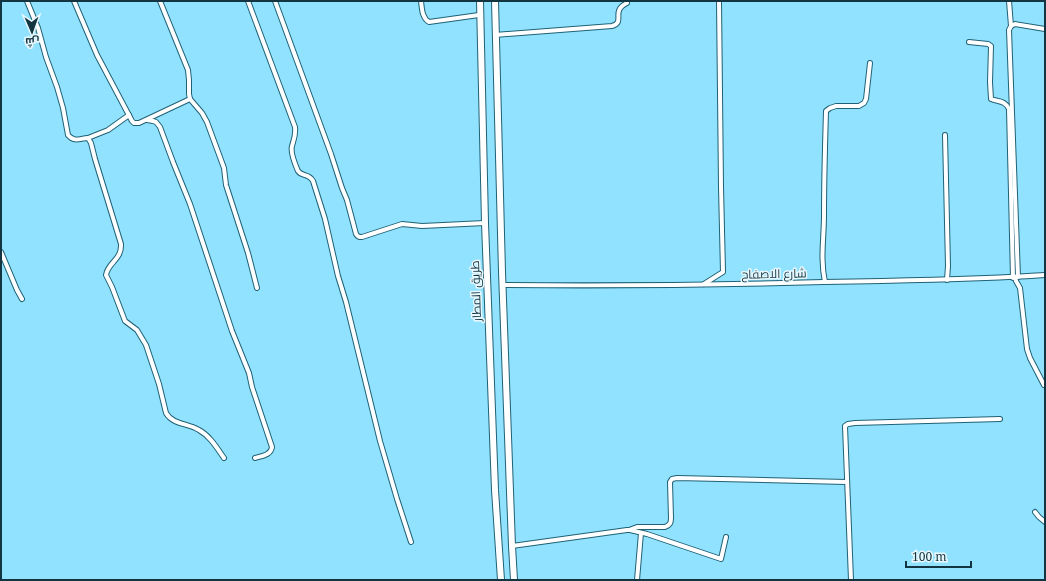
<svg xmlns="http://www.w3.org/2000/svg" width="1046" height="581" font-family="'Noto Serif',Cairo,serif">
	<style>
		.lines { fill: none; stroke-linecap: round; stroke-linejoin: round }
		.minor-casing { stroke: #206175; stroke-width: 6 }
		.highway-casing { stroke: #206175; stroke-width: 8 }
		.minor { stroke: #fff; stroke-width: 4 }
		.highway { stroke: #fff; stroke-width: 6 }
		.labels { text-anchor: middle; stroke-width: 3; stroke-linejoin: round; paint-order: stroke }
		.street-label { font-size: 12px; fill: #123541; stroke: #e9f8fe }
	</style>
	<rect width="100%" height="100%" fill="#90e2ff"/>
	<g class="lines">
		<defs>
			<g id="minor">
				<path d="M 27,1 L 38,28 L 46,57 L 57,87 L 63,108 L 68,135 C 75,143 80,138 88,138 L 91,143 L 95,159 L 121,244 C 122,260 108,262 106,275 L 112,287 L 125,321 L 137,330 L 146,345 L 159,384 L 166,413 C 173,425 188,423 199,430 C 210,436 217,448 224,458"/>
				<path d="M 74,1 L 97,55 L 132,121 L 134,123 L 139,123 L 190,99"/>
				<path d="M 160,1 L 188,70 L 189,80 L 189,94 L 190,99 L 202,113 L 207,122 L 224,168 L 226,185 L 248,253 L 257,288"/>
				<path d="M 248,1 L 295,127 C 296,135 294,139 292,146 C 290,153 295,164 298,171 C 302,177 309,173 313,181 L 325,219 L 338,276 L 346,302 L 380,441 L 397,499 L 411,542"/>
				<path d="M 275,1 L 331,154 L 342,188 L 347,200 L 356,234 C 358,237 359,237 362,237 L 402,224 L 422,226 L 485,223"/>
				<path d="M 421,1 C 422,9 422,18 429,22 L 479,15"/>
				<path d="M 1009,1 L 1011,26"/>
				<path d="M 495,35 L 612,26 C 626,22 610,11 627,3 L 627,1"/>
				<path d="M 969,42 L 988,44 L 991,46 L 990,82 L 991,99 C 998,102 1005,100 1009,109 L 1013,278"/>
				<path d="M 147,120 L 153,121 L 156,122 L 160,127 L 173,162 L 190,204 L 232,331 L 249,373 L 252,387 L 272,447 C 271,455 262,456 255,458"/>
				<path d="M 945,135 L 948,266 L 947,280"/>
				<path d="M 88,138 L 108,130 L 129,115"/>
				<path d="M 1,252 L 17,290 L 22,299"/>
				<path d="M 1015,277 L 1016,281 L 1020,288 L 1027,349 L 1030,358 L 1044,385"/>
				<path d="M 1018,277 L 1009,30 L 1011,26 L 1015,24 L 1045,29"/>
				<path d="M 825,282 C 820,259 824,238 824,215 C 824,180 825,145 826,111 L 830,108 L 836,106 L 859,106 L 864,103 L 866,99 L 870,63"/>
				<path d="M 704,284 L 723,272 L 721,187 L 719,1"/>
				<path d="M 503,285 C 610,286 717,285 824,282 C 898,281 971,280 1045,275"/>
				<path d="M 1035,512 L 1039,517 L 1045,522"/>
				<path d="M 630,530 L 647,534 L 721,559 L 726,537"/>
				<path d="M 512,546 L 627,530 L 629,530 L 637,527 L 665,527 C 670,525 671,523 671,518 L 670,482 L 672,479 L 677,478 L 847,482"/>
				<path d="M 637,580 L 641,533"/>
				<path d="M 851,580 L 845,426 L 848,424 L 855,423 L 1000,419"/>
			</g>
			<g id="highway">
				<path d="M 480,1 L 485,223 L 495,490 L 501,580"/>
				<path d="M 495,1 L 502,272 L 512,546 L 514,580"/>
			</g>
		</defs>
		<!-- minor casing -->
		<use href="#minor" class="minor-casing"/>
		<!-- highway casing -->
		<use href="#highway" class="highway-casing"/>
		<!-- minor -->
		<use href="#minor" class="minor"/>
		<!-- highway -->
		<use href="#highway" class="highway"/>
	</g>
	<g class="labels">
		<!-- street labels -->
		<g class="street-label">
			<text transform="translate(774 274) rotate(-1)" y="4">شارع الاصفاح</text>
			<text transform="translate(476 291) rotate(-92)" y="4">طريق المطار</text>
		</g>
	</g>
	<!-- border -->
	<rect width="1046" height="581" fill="none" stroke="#123541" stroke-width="4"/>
	<!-- north arrow -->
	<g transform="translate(32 32) rotate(178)" stroke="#e9f8fe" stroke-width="3" paint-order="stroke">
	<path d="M0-3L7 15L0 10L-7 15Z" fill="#123541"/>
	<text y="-6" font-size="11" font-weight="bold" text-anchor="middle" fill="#123541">ش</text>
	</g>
	<!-- scale -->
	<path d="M906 561v6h65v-6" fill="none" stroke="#123541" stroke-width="2"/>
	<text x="912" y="561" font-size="12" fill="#123541" stroke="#e9f8fe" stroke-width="3" paint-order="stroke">100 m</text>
</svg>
